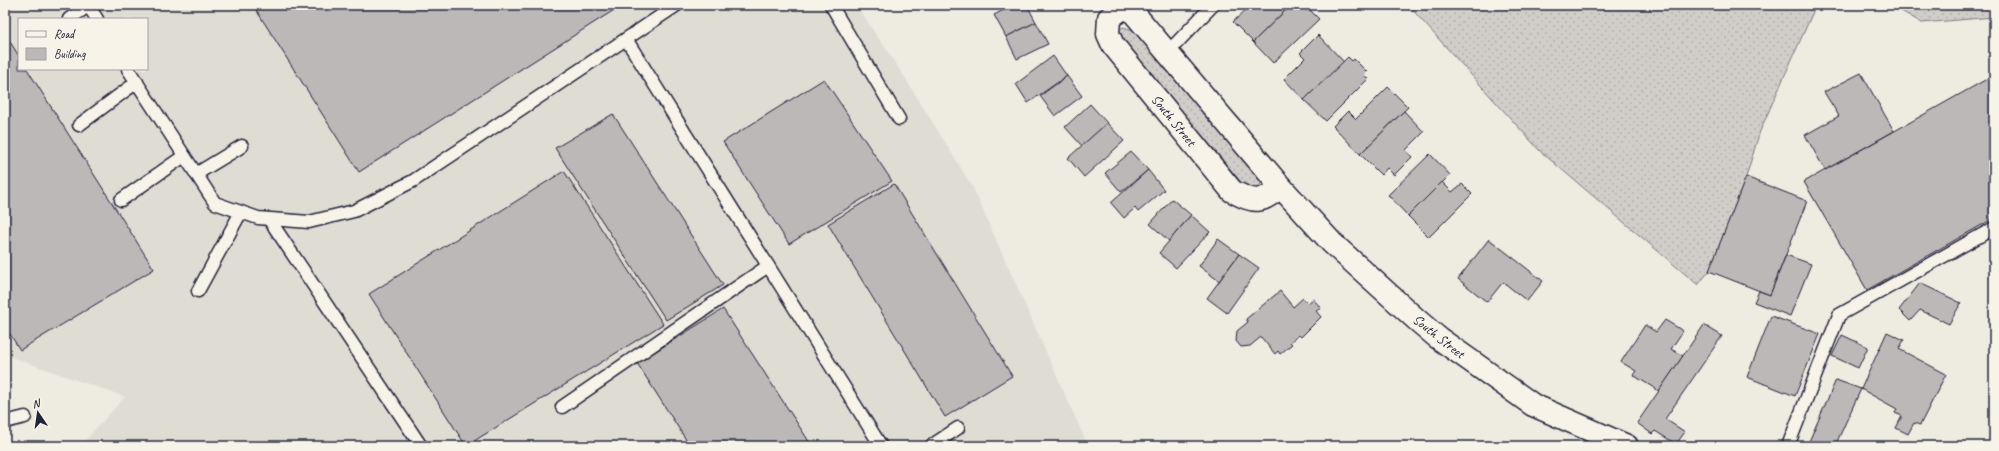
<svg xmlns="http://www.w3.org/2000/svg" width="1999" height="451" font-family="Caveat,sans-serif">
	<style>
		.built { fill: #dfdcd4; fill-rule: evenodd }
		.grass { fill: url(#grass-dots); stroke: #7a7882 }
		.building { fill: #bbb8b7; stroke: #22223b }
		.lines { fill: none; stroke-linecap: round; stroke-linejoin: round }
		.service-casing { stroke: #22223b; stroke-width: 15 }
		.minor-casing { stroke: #22223b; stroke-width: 25 }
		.tertiary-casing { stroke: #22223b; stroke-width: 25 }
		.service { stroke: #f7f3e8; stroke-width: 12 }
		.minor { stroke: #f7f3e8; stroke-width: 22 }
		.tertiary { stroke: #f7f3e8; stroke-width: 22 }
		.labels { text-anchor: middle; stroke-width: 3.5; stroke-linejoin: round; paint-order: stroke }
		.street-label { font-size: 14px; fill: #22223b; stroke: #f7f3e8 }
	</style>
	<defs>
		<pattern id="grass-dots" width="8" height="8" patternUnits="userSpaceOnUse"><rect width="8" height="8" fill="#d1cdc9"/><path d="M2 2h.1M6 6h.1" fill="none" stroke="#b3b0ae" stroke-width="1.8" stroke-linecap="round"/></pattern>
	</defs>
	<rect width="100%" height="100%" fill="#eeebe1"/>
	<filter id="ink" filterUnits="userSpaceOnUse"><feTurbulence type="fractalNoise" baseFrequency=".025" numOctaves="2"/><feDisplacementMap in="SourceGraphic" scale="8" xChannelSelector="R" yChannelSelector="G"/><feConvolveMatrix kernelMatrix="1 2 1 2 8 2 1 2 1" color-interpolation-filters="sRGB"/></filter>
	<g filter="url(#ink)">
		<!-- built -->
		<path class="built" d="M 5,5 L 856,5 L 902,73 L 972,186 L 1088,446 L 80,446 L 125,397 L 5,355 ZM 19,19 L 147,19 L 147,69 L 19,69 Z"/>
		<!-- grass -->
		<g class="grass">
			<path d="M 1408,5 L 1816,5 L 1760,131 L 1746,177 L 1709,271 L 1698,285 L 1540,151 Z"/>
			<path d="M 1891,5 L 1994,5 L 1994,17 L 1922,23 Z"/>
			<path d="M 1123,27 L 1133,30 L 1259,178 L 1261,184 L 1259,188 L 1253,190 L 1246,188 L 1119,36 L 1120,29 Z"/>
		</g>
		<!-- building -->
		<g class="building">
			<path d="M 253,5 L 622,5 L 359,172 Z"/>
			<path d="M 1013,5 L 1027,5 L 1036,22 L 1006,37 L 994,15 Z"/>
			<path d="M 1251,5 L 1291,5 L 1253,42 L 1233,22 Z"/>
			<path d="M 1291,5 L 1305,5 L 1319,19 L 1273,63 L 1253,42 Z"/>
			<path d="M 1036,22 L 1048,44 L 1017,59 L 1006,37 Z"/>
			<path d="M 5,34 L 19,56 L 19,69 L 27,69 L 154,269 L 20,350 L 5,326 Z"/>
			<path d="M 1318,35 L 1344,62 L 1304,100 L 1284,79 L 1305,58 L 1300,53 Z"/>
			<path d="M 1053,56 L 1067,76 L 1028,103 L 1016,84 Z"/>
			<path d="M 1348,57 L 1352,61 L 1354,59 L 1367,72 L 1364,75 L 1368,79 L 1326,121 L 1304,100 Z"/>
			<path d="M 1861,73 L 1894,131 L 1825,170 L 1805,135 L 1839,116 L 1824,92 Z"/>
			<path d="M 1994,75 L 1994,218 L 1867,290 L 1804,182 Z"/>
			<path d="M 1067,76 L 1082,96 L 1055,116 L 1040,96 Z"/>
			<path d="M 824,79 L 892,181 L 789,244 L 723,142 Z"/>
			<path d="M 1388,87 L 1408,107 L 1360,154 L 1333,126 L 1348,111 L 1356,119 Z"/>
			<path d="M 1090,104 L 1107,123 L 1082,146 L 1065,127 Z"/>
			<path d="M 1404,111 L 1424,132 L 1406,150 L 1412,157 L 1394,175 L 1387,168 L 1381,175 L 1360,154 Z"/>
			<path d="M 613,114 L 723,285 L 666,320 L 555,148 Z"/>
			<path d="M 1107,123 L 1124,141 L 1084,177 L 1068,158 Z"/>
			<path d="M 1131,152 L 1148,170 L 1121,192 L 1105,173 Z"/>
			<path d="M 1430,154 L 1450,175 L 1408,216 L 1388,195 Z"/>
			<path d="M 1148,170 L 1164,190 L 1138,212 L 1135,208 L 1124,218 L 1111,203 Z"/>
			<path d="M 564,171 L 663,324 L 466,446 L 369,294 Z"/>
			<path d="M 1746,177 L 1807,201 L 1770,295 L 1709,271 Z"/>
			<path d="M 1442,182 L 1452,192 L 1462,184 L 1472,194 L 1429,237 L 1408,216 Z"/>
			<path d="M 894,184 L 1012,376 L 945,417 L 828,224 Z"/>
			<path d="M 1172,199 L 1191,215 L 1169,241 L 1150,224 Z"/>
			<path d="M 1191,215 L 1210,232 L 1176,268 L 1159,253 Z"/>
			<path d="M 1218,239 L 1239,254 L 1219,281 L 1199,266 Z"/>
			<path d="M 1489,239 L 1543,281 L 1527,301 L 1503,282 L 1487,302 L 1458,279 Z"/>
			<path d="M 1239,254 L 1259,268 L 1227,313 L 1207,298 Z"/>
			<path d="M 1786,255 L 1811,264 L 1790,316 L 1754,302 L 1759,291 L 1770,295 Z"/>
			<path d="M 1920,283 L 1961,303 L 1949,324 L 1920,310 L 1910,321 L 1899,310 Z"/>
			<path d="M 1280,291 L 1293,307 L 1303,298 L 1308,303 L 1313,299 L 1321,308 L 1316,311 L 1321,317 L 1301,337 L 1299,335 L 1290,342 L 1292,344 L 1280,354 L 1278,351 L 1275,354 L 1261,337 L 1250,346 L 1241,347 L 1236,341 L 1237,331 L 1248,322 L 1246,319 Z"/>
			<path d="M 723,309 L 812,446 L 690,446 L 637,363 Z"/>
			<path d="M 1771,316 L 1820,334 L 1795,396 L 1747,377 Z"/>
			<path d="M 1665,320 L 1683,331 L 1671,349 L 1683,356 L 1659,391 L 1633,375 L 1636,371 L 1621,362 L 1645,325 L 1656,332 Z"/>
			<path d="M 1704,325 L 1722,336 L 1665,419 L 1685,432 L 1676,444 L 1655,431 L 1652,434 L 1637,423 Z"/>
			<path d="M 1887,332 L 1904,340 L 1899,349 L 1946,374 L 1920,425 L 1914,423 L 1908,434 L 1896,428 L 1902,416 L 1895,413 L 1897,409 L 1861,389 Z"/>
			<path d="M 1842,335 L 1868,347 L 1858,368 L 1832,356 Z"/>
			<path d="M 1836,380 L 1861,389 L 1835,446 L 1807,446 Z"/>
		</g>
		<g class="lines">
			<defs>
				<g id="service">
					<path d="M 88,5 L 97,19"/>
					<path d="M 831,5 L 899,119"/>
					<path d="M 69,19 L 88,6"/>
					<path d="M 626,39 L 881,446"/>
					<path d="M 1167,53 L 1213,5"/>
					<path d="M 128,69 L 215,203 L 258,218 L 309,222 L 354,211 L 413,181 L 677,5"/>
					<path d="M 79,125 L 137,82"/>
					<path d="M 196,174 L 242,146"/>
					<path d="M 121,200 L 184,156"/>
					<path d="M 269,219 L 421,446"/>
					<path d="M 198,291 L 241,212"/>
					<path d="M 562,407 L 768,266"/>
					<path d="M 5,422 L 25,417"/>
					<path d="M 931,446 L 958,428"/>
					<path d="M 1788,446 L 1839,315 L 1994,228"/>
				</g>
				<path id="minor" d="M 1127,5 L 1109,18 L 1108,34 L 1113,45 L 1232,191 C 1255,203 1262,204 1280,186"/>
				<path id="tertiary" d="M 1127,5 L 1280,186 L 1332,243 L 1417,320 L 1437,337 L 1533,405 L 1627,446"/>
			</defs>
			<!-- service casing -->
			<use href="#service" class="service-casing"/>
			<!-- minor casing -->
			<use href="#minor" class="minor-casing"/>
			<!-- tertiary casing -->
			<use href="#tertiary" class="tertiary-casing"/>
			<!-- service -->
			<use href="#service" class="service"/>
			<!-- minor -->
			<use href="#minor" class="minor"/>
			<!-- tertiary -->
			<use href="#tertiary" class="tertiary"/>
		</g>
	</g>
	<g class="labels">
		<!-- street labels -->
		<g class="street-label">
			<text transform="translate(1174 120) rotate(51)" y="5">South Street</text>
			<text transform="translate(1439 336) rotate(38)" y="5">South Street</text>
		</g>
	</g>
	<!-- margin -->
	<rect width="1999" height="451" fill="none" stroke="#f7f3e8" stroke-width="20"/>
	<rect x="10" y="10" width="1979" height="431" fill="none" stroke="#22223b" stroke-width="1.5" filter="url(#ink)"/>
	<!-- legend -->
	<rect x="18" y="18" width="130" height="52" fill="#f7f3e8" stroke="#a29fa3"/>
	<rect x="26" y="31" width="20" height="6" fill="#f7f3e8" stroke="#a29fa3"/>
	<text x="54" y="38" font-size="12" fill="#22223b">Road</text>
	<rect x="26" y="48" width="20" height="12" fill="#bbb8b7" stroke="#a29fa3"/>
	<text x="54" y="58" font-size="12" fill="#22223b">Building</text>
	<!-- north arrow -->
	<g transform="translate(38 413) rotate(347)" stroke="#f7f3e8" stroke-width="3" paint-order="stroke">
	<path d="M0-3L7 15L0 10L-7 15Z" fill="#22223b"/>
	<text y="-6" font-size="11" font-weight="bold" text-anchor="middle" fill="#22223b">N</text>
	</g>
</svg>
